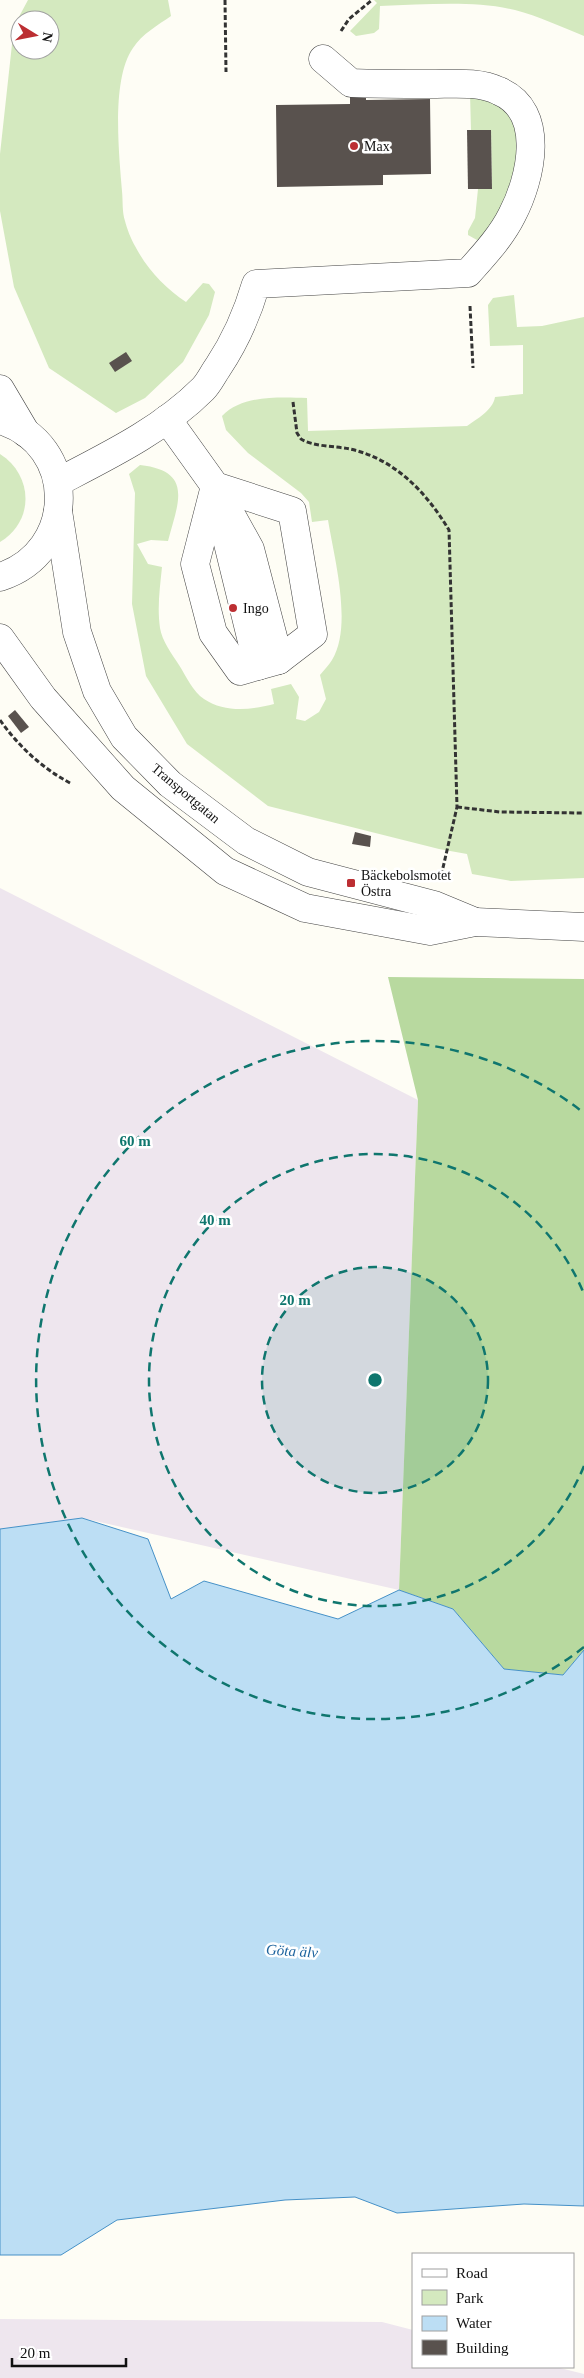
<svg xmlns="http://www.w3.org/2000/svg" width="584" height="2378" font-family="Georgia,serif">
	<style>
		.industrial { fill: #eee6ee }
		.green { fill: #d4e9bf; fill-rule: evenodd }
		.forest { fill: #b8d99f }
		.water { fill: #bcdef4; stroke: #4691c7 }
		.building { fill: #59524e }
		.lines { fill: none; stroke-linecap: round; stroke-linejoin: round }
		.minor-casing { stroke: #444; stroke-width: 29 }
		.path { stroke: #333; stroke-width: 3; stroke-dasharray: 5 2.5; stroke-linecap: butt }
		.minor { stroke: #fff; stroke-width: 28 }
		.ring { fill: none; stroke: #0f766e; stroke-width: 2.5; stroke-dasharray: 9 6 }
		.poi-dot { fill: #bc2e32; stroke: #fff; stroke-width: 2 }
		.labels { text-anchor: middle; stroke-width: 5; stroke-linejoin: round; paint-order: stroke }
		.poi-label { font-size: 14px; fill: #111; stroke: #fff; text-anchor: start }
		.street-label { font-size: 14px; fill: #111; stroke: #fff }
		.water-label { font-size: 15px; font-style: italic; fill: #1e649e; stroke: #fff }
		.centre { fill: #0f766e; stroke: #fff; stroke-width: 2.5 }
		.ring-label { font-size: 15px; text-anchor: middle; font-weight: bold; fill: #0f766e; stroke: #fff; stroke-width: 5; stroke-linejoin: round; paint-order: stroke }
	</style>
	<rect width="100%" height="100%" fill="#fefdf5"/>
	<!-- industrial -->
	<g class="industrial">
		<path d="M 0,888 L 418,1100 L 399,1590 L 82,1518 L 0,1529 Z"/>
		<path d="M 0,2319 L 382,2322 L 413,2330 L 413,2367 L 556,2367 L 584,2374 L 584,2378 L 0,2378 Z"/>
	</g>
	<!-- green -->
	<g class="green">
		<path d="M 28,0 L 168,0 L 171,16 C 158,25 142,34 133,48 C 111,79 119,154 122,191 C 123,201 122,212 125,221 C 127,229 131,239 135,246 C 147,269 165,288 186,302 L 203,283 L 209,284 L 215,292 L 209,315 L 183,362 L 145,398 L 116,413 L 49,368 L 14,287 L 0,211 L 0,154 L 14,26 ZM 20,20 L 50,20 L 50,50 L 20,50 Z"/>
		<path d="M 374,0 L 584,0 L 584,36 C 562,27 538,16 515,10 C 472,0 424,5 380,6 L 379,29 L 374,33 L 356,36 L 350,31 L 377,3 Z"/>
		<path d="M 470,93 L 488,95 L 523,122 L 511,197 L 481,238 L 477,240 L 468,235 L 468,231 L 475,218 L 478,189 L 492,189 L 491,130 L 471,130 Z"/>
		<path d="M 514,295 L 517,327 L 542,326 L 584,317 L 584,878 L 511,881 L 472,874 L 467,854 L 439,849 L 268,806 L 187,744 L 146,676 L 132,604 L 135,493 L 129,474 L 140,465 C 194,471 178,503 168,541 L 151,540 L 137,544 L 148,564 L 162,567 C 160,587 157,607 160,628 C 162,641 172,654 179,665 C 186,676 193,692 204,699 C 225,713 251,710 274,704 L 271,689 L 291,684 L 299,697 L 296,719 L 305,721 L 319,712 L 326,699 L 320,675 C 324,670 329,665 332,660 C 353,626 334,557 328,520 L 312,522 L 309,502 L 301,493 L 248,453 L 226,430 L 222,416 C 242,395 279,397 307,398 L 308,431 L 467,426 C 477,419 493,410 495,397 L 523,394 L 523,345 L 490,346 L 488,305 L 493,298 Z"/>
		<path d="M 0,454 C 33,475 35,521 0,542 Z"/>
	</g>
	<!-- forest -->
	<path class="forest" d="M 388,977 L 584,979 L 584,1650 L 563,1675 L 504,1669 L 453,1609 L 399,1590 L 418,1100 Z"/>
	<!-- water -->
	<path class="water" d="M 82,1518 L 148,1539 L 171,1599 L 204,1581 L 338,1619 L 399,1590 L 453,1609 L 504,1669 L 563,1675 L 584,1650 L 584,2206 L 524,2204 L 397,2213 L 355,2197 L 285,2200 L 117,2220 L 61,2255 L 0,2255 L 0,1529 Z"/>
	<!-- building -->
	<g class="building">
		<path d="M 350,97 L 366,97 L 366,100 L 430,99 L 431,174 L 383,175 L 383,185 L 277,187 L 276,105 L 350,104 Z"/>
		<path d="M 467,130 L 491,130 L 492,189 L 468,189 Z"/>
		<path d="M 126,352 L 132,361 L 115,372 L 109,363 Z"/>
		<path d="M 15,710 L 29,727 L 21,733 L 8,716 Z"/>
		<path d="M 355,832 L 371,836 L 370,847 L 352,844 Z"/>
	</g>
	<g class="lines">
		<defs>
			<g id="minor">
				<path d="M 0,389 L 26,433"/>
				<path d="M 167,419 L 215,486 L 250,549 L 279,660"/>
				<path d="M 0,420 C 79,444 78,552 0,577"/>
				<path d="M 58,482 C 108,456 162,430 203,389 C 209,383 213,374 218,367 C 236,340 247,315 256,284 L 468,273 C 484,255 501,237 512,215 C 531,179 547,111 499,91 C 478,81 454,84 431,84 C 405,84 378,84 351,83 L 323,59"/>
				<path d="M 215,486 L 292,511 L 313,634 L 279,660 L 240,671 L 213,633 L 195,564 Z"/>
				<path d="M 58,511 L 77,632 L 97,691 L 124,737 L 170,784 L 246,841 L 308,872 L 434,905 L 475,922"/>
				<path d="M 222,519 L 258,666"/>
				<path d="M 0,638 L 43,698 L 123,788 L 225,871 L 305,908 L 430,931 L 475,922 L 584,927"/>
			</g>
		</defs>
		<!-- minor casing -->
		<use href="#minor" class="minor-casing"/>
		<!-- path -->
		<g class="path">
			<path d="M 225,0 L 226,72"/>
			<path d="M 341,31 L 349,19 L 372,0"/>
			<path d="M 470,306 L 473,368"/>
			<path d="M 293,402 L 297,433 L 301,439 C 314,447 336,446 350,449 C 395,459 426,492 449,530 L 457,807 L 442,872"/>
			<path d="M 0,720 C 19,747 43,769 72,784"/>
			<path d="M 457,807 L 500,812 L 584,813"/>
		</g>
		<!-- minor -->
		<use href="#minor" class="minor"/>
	</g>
	<!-- distance rings -->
	<circle cx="375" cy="1380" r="113" fill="#0f766e" fill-opacity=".12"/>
	<g class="ring">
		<circle cx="375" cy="1380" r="113"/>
		<path d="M584 1466A226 226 0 1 1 584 1294"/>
		<path d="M584 1647A339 339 0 1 1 584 1113"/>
	</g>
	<!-- markers -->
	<g class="poi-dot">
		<circle cx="354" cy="146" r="5"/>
		<circle cx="233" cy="608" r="5"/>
		<rect x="346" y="878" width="10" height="10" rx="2.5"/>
	</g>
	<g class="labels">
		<!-- poi labels -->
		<g class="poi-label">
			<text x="364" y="151">Max</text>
			<text x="243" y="613">Ingo</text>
			<text x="361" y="880">Bäckebolsmotet<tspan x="361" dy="16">Östra</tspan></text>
		</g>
		<!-- street labels -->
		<g class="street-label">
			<text transform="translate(186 793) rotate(40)" y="5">Transportgatan</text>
		</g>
		<!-- water labels -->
		<g class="water-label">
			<text transform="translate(292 1951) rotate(4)" y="5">Göta älv</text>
		</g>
	</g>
	<circle cx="375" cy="1380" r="8" class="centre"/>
	<g class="ring-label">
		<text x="135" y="1146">60 m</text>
		<text x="215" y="1225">40 m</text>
		<text x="295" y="1305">20 m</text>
	</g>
	<!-- legend -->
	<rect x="412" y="2253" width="162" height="115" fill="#ffffff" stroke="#a0a0a0"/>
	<rect x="422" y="2269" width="25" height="8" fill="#ffffff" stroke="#a0a0a0"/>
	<text x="456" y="2278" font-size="15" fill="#111111">Road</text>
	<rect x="422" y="2290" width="25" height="15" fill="#d4e9bf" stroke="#a0a0a0"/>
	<text x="456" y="2303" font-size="15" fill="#111111">Park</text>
	<rect x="422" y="2316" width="25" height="15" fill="#bcdef4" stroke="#a0a0a0"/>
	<text x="456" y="2328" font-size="15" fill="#111111">Water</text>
	<rect x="422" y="2340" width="25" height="15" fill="#59524e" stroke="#a0a0a0"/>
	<text x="456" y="2353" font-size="15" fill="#111111">Building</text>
	<!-- north arrow -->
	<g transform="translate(35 35) rotate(100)"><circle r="24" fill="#ffffff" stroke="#a0a0a0"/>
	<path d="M0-4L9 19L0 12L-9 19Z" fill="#bc2e32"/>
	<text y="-8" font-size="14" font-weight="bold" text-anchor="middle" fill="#111111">N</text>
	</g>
	<!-- scale -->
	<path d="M12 2358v8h114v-8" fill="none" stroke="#111111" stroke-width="2.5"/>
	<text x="20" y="2358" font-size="15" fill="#111111" stroke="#ffffff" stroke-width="4" paint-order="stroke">20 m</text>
</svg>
